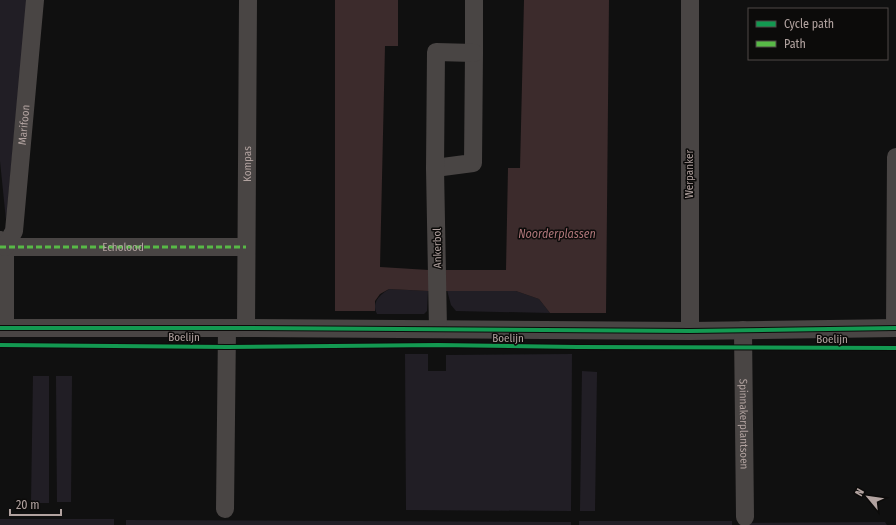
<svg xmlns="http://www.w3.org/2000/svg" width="896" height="525" font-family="'Fira Sans Condensed',sans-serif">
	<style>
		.green { fill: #211e25 }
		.water { fill: #3c2b2c }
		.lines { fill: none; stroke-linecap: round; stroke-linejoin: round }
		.minor { stroke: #494544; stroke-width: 18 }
		.quiet { stroke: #58b947; stroke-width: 3; stroke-dasharray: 6 3; stroke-linecap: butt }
		.cycleway-casing { stroke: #0c0b0a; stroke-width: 6 }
		.cycleway { stroke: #139951; stroke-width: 4 }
		.labels { text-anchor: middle; stroke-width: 3; stroke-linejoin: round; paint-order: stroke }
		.street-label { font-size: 11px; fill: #b2a3a0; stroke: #0c0b0a }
		.water-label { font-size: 12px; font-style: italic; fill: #ae7679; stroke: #0c0b0a }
	</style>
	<rect width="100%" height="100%" fill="#101010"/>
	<!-- green -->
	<g class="green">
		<path d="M 0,0 L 27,0 L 6,220 L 0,161 Z"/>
		<path d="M 389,289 L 428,291 L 427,311 L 424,314 L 377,314 C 371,302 380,295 389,289 Z"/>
		<path d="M 447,290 L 516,291 L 539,299 L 550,313 L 456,311 L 451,305 Z"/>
		<path d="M 428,354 L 428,371 L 446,371 L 446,355 L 572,354 L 571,511 L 406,510 L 405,354 Z"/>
		<path d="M 582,371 L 597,372 L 595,511 L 580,511 Z"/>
		<path d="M 33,376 L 49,376 L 49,503 L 31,503 Z"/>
		<path d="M 56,376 L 72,376 L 71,502 L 57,502 Z"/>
		<rect x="0" y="519" width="114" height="6"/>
		<path d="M 126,520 L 571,522 L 571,525 L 126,525 Z"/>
		<rect x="579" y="521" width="153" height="4"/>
		<path d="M 885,522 L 887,525 L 741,525 L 741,523 Z"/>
	</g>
	<!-- water -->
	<path class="water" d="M 335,0 L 398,0 L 398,46 L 385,46 L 380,267 L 429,270 L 506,270 L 508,168 L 520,168 L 524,0 L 609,0 L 606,313 L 550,313 L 539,299 L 516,291 L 428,291 L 389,289 L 380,294 L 375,301 L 375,311 L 335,311 Z"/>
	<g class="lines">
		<!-- minor -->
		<g class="minor">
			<path d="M 435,168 L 473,163 L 474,53 L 474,0"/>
			<path d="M 0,240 L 5,247 L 5,328"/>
			<path id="s1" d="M 0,247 L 246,247"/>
			<path id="s2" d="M 5,247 L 14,231 L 35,0"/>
			<path d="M 0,328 L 254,328 L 690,331 L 896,328"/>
			<path id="s3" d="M 246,328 L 248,0"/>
			<path d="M 895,328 L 896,157"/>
			<path d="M 438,329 L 435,168 L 436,52 L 474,53"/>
			<path id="s4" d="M 743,330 L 745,517"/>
			<path d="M 690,331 L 690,0"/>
			<path d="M 225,509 L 227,328"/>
		</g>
		<!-- quiet -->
		<path class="quiet" d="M 0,247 L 246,247"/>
		<defs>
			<g id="cycleway">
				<path d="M 0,328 L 254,328 L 690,331 L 896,328"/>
				<path d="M 0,345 L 227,347 L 438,345 L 577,347 L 896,348"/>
			</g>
		</defs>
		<!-- cycleway casing -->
		<use href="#cycleway" class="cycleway-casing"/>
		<!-- cycleway -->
		<use href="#cycleway" class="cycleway"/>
	</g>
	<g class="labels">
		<!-- street labels -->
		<g class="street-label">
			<text dy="4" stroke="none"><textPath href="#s2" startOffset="125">Marifoon</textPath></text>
			<text dy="4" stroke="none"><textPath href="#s3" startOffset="164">Kompas</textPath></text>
			<text transform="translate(689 174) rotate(-90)" y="4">Werpanker</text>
			<text dy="4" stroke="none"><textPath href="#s1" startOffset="123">Echolood</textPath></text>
			<text transform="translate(437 248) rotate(-91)" y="4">Ankerbol</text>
			<text x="184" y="341">Boelijn</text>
			<text x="508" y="342">Boelijn</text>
			<text x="832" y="343">Boelijn</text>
			<text dy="4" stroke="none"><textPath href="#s4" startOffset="94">Spinnakerplantsoen</textPath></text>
		</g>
		<!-- water labels -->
		<g class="water-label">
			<text x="557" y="238">Noorderplassen</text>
		</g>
	</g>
	<!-- legend -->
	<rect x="748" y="8" width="140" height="52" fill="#0c0b0a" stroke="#4e4846"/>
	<rect x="756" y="21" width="20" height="6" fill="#139951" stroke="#4e4846"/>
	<text x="784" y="28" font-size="12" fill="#b2a3a0">Cycle path</text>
	<rect x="756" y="41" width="20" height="6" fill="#58b947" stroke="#4e4846"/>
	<text x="784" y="48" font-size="12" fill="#b2a3a0">Path</text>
	<!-- north arrow -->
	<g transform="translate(868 497) rotate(299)" stroke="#0c0b0a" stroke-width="3" paint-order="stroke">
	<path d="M0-3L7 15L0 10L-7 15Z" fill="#b2a3a0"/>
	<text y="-6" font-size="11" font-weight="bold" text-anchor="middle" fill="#b2a3a0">N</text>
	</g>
	<!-- scale -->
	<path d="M10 509v6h51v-6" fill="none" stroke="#b2a3a0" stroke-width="2"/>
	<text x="16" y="509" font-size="12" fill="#b2a3a0" stroke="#0c0b0a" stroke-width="3" paint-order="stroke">20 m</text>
</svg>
